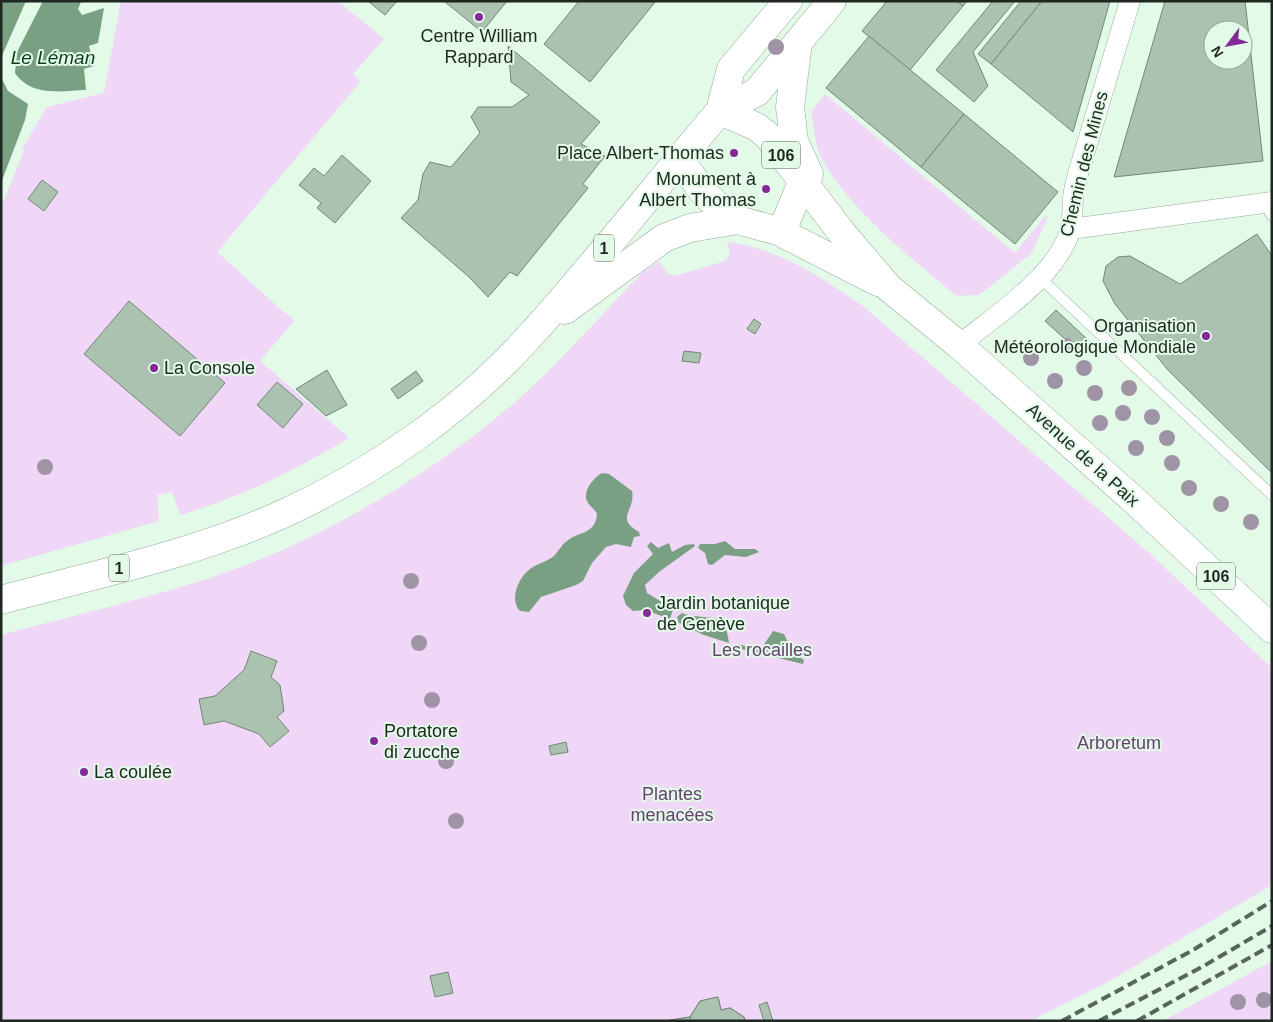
<svg xmlns="http://www.w3.org/2000/svg" width="1273" height="1022" font-family="Helvetica,sans-serif">
	<style>
		.green { fill: #f0d6f7 }
		.water { fill: #7aa083 }
		.building { fill: #abc2b1; stroke: #728877; fill-rule: evenodd }
		.lines { fill: none; stroke-linecap: round; stroke-linejoin: round }
		.lane-casing { stroke: #95ab9a; stroke-width: 11 }
		.street-casing { stroke: #95ab9a; stroke-width: 21 }
		.primary-casing { stroke: #95ab9a; stroke-width: 29 }
		.lane { stroke: #fff; stroke-width: 10 }
		.street { stroke: #fff; stroke-width: 20 }
		.primary { stroke: #fff; stroke-width: 28 }
		.rail { stroke: #58655b; stroke-width: 4; stroke-dasharray: 10 5; stroke-linecap: butt }
		.tree { fill: #9e94a6 }
		.poi-dot { fill: #832a97; stroke: #e2fae7; stroke-width: 2 }
		.labels { text-anchor: middle; stroke-width: 4; stroke-linejoin: round; paint-order: stroke }
		.shield { fill: #e2fae7; stroke: #5a665c; stroke-width: 1 }
		.shield-label { font-size: 16px; font-weight: bold; fill: #1f2721 }
		.poi-label { font-size: 18px; fill: #1f2721; stroke: #e2fae7; text-anchor: start }
		.street-label { font-size: 18px; fill: #1f2721; stroke: #e2fae7 }
		.park-label { font-size: 18px; fill: #674070; stroke: #e2fae7 }
		.water-label { font-size: 19px; font-style: italic; fill: #0d3c1f; stroke: #e2fae7 }
	</style>
	<rect width="100%" height="100%" fill="#e2fae7"/>
	<!-- green -->
	<g class="green">
		<path d="M 121,1 L 338,1 L 384,39 L 353,74 L 360,82 L 217,252 L 294,321 L 260,361 L 349,438 C 295,470 240,498 180,515 L 172,492 L 157,495 L 159,521 L 1,566 L 1,207 L 24,151 L 22,149 L 47,107 L 104,93 Z"/>
		<path d="M 825,94 L 1015,253 L 1046,215 L 1047,219 L 1031,254 L 979,295 L 957,296 C 913,260 847,208 821,157 C 815,145 814,126 811,112 Z"/>
		<path d="M 727,242 C 780,249 821,277 864,307 L 1148,552 L 1272,668 L 1272,885 L 1106,983 L 1030,1021 L 1,1021 L 1,635 C 91,610 196,589 280,551 C 369,512 472,446 541,378 C 576,344 609,307 643,272 L 659,261 L 667,273 L 675,276 L 725,261 L 730,255 Z"/>
		<path d="M 1272,961 L 1272,1021 L 1163,1021 Z"/>
	</g>
	<!-- water -->
	<g class="water">
		<path d="M 1,1 L 26,1 L 1,58 Z"/>
		<path d="M 43,1 L 98,1 L 81,2 L 78,9 L 82,15 L 104,8 L 98,43 L 89,46 L 94,66 L 84,69 L 86,90 C 62,91 31,97 15,73 L 17,52 Z"/>
		<path d="M 1,77 L 8,91 L 28,104 L 25,120 L 1,183 Z"/>
		<path d="M 602,473 L 609,474 L 632,491 C 636,511 614,517 639,532 L 640,536 L 634,537 L 631,547 L 616,544 L 606,547 L 592,563 L 583,581 L 576,585 L 541,597 L 529,612 L 520,611 C 508,599 520,574 533,567 C 540,563 548,561 554,556 C 559,551 561,545 567,541 C 579,531 595,535 597,514 C 595,509 589,506 587,501 C 582,492 594,477 602,473 Z"/>
		<path d="M 725,541 L 735,549 L 755,549 L 759,552 L 746,557 L 725,555 L 712,565 L 708,564 L 705,553 L 698,548 L 700,544 L 715,544 Z"/>
		<path d="M 651,542 L 658,548 L 669,543 L 672,552 L 685,545 L 694,544 L 695,546 L 659,572 L 645,585 L 647,593 L 673,609 L 670,619 L 645,610 L 633,611 L 626,605 L 623,596 L 634,573 L 653,554 L 647,546 Z"/>
		<path d="M 682,613 C 705,622 726,608 729,643 L 704,635 L 679,623 L 677,617 Z"/>
		<path d="M 773,631 L 784,634 L 793,653 L 804,660 L 803,664 L 733,647 L 736,644 L 761,649 Z"/>
	</g>
	<!-- building -->
	<g class="building">
		<path d="M 368,1 L 397,1 L 385,15 Z"/>
		<path d="M 444,1 L 507,1 L 482,32 Z"/>
		<path d="M 579,1 L 656,1 L 590,82 L 544,44 Z"/>
		<path d="M 887,1 L 957,1 L 963,6 L 910,70 L 862,31 Z"/>
		<path d="M 957,1 L 967,1 L 963,6 Z"/>
		<path d="M 993,1 L 1015,1 L 973,52 L 988,86 L 974,102 L 936,70 Z"/>
		<path d="M 1021,1 L 1042,1 L 991,64 L 978,54 Z"/>
		<path d="M 1042,1 L 1110,1 L 1073,132 L 991,64 Z"/>
		<path d="M 1165,1 L 1245,1 L 1263,161 L 1114,177 ZM 1213,30 L 1243,30 L 1243,60 L 1213,60 Z"/>
		<path d="M 869,36 L 964,114 L 921,167 L 826,88 Z"/>
		<path d="M 508,46 L 600,122 L 581,144 L 605,156 L 583,184 L 588,188 L 517,276 L 510,272 L 488,297 L 469,277 L 401,218 L 418,200 L 423,174 L 430,162 L 451,167 L 480,133 L 471,117 L 478,107 L 512,107 L 529,95 L 511,82 Z"/>
		<path d="M 964,114 L 1058,192 L 1015,244 L 921,167 Z"/>
		<path d="M 342,155 L 371,181 L 335,223 L 317,208 L 321,203 L 299,185 L 314,168 L 324,176 Z"/>
		<path d="M 42,180 L 58,192 L 44,211 L 28,199 Z"/>
		<path d="M 1257,234 L 1272,256 L 1272,473 L 1167,369 L 1115,304 L 1103,281 L 1106,266 L 1118,257 L 1130,256 L 1180,284 Z"/>
		<path d="M 129,301 L 225,383 L 180,436 L 84,354 Z"/>
		<path d="M 1056,310 L 1088,340 L 1078,351 L 1045,321 Z"/>
		<path d="M 754,319 L 761,324 L 755,334 L 747,329 Z"/>
		<path d="M 684,351 L 701,353 L 699,363 L 682,361 Z"/>
		<path d="M 327,370 L 347,405 L 326,416 L 296,389 Z"/>
		<path d="M 416,371 L 423,381 L 398,399 L 391,389 Z"/>
		<path d="M 277,382 L 303,404 L 283,428 L 257,405 Z"/>
		<path d="M 251,651 L 277,661 L 271,677 L 280,685 L 284,711 L 277,717 L 289,731 L 270,747 L 259,734 L 224,721 L 204,725 L 199,699 L 215,696 L 244,670 Z"/>
		<path d="M 566,742 L 568,752 L 551,755 L 549,746 Z"/>
		<path d="M 448,972 L 453,993 L 435,997 L 430,976 Z"/>
		<path d="M 718,997 L 721,1010 L 730,1008 L 744,1017 L 745,1021 L 665,1021 L 690,1017 L 700,1001 Z"/>
		<path d="M 718,997 L 721,1010 L 730,1008 L 744,1017 L 745,1021 L 691,1021 L 690,1017 L 700,1001 Z"/>
		<path d="M 767,1002 L 773,1021 L 764,1021 L 759,1005 Z"/>
		<path d="M 690,1017 L 691,1021 L 665,1021 Z"/>
	</g>
	<g class="lines">
		<defs>
			<g id="lane">
				<path d="M 1264,203 L 1272,216"/>
				<path d="M 1039,277 L 1272,495"/>
			</g>
			<g id="street">
				<path d="M 1071,229 L 1272,202"/>
				<path d="M 959,345 C 995,316 1056,277 1070,231 C 1073,221 1072,210 1073,200 C 1073,191 1076,183 1078,174 L 1130,1"/>
			</g>
			<g id="primary">
				<path d="M 798,42 L 790,107 L 794,141 L 809,174"/>
				<path d="M 720,111 L 757,127 L 768,136 L 842,233 L 889,288 L 959,345 L 1135,501 L 1272,629"/>
				<path d="M 720,111 L 731,69 L 788,1"/>
				<path d="M 679,158 L 703,192 L 723,211 L 738,220 L 778,231 L 878,282"/>
				<path d="M 778,231 L 785,224 L 802,182"/>
				<path d="M 565,310 L 664,238 L 690,228 L 738,220"/>
				<path d="M 1,600 C 96,574 196,554 285,513 C 374,472 462,411 528,338 C 595,265 655,186 720,111 L 757,92 L 832,1"/>
			</g>
		</defs>
		<!-- lane casing -->
		<use href="#lane" class="lane-casing"/>
		<!-- street casing -->
		<use href="#street" class="street-casing"/>
		<!-- primary casing -->
		<use href="#primary" class="primary-casing"/>
		<!-- lane -->
		<use href="#lane" class="lane"/>
		<!-- street -->
		<use href="#street" class="street"/>
		<!-- primary -->
		<use href="#primary" class="primary"/>
		<!-- rail -->
		<g class="rail">
			<path d="M 1062,1021 L 1193,950 L 1272,901"/>
			<path d="M 1099,1021 L 1202,967 L 1272,926"/>
			<path d="M 1137,1021 L 1272,945"/>
		</g>
	</g>
	<!-- trees -->
	<g class="tree">
		<circle cx="776" cy="47" r="8"/>
		<circle cx="1066" cy="346" r="8"/>
		<circle cx="1031" cy="358" r="8"/>
		<circle cx="1084" cy="368" r="8"/>
		<circle cx="1055" cy="381" r="8"/>
		<circle cx="1129" cy="388" r="8"/>
		<circle cx="1095" cy="393" r="8"/>
		<circle cx="1123" cy="413" r="8"/>
		<circle cx="1152" cy="417" r="8"/>
		<circle cx="1100" cy="423" r="8"/>
		<circle cx="1167" cy="438" r="8"/>
		<circle cx="1136" cy="448" r="8"/>
		<circle cx="1172" cy="463" r="8"/>
		<circle cx="45" cy="467" r="8"/>
		<circle cx="1189" cy="488" r="8"/>
		<circle cx="1221" cy="504" r="8"/>
		<circle cx="1251" cy="522" r="8"/>
		<circle cx="411" cy="581" r="8"/>
		<circle cx="419" cy="643" r="8"/>
		<circle cx="432" cy="700" r="8"/>
		<circle cx="446" cy="761" r="8"/>
		<circle cx="456" cy="821" r="8"/>
		<circle cx="1264" cy="1000" r="8"/>
		<circle cx="1238" cy="1002" r="8"/>
	</g>
	<!-- markers -->
	<g class="poi-dot">
		<circle cx="479" cy="17" r="5"/>
		<circle cx="734" cy="153" r="5"/>
		<circle cx="766" cy="189" r="5"/>
		<circle cx="1206" cy="336" r="5"/>
		<circle cx="154" cy="368" r="5"/>
		<circle cx="647" cy="613" r="5"/>
		<circle cx="374" cy="741" r="5"/>
		<circle cx="84" cy="772" r="5"/>
	</g>
	<g class="labels">
		<!-- shield labels -->
		<g class="shield">
			<rect x="762" y="141.5" width="38" height="27" rx="4"/>
			<rect x="594" y="234.5" width="20" height="27" rx="4"/>
			<rect x="109" y="554.5" width="20" height="27" rx="4"/>
			<rect x="1197" y="562.5" width="38" height="27" rx="4"/>
		</g>
		<g class="shield-label">
			<text x="781" y="161">106</text>
			<text x="604" y="254">1</text>
			<text x="119" y="574">1</text>
			<text x="1216" y="582">106</text>
		</g>
		<!-- poi labels -->
		<g class="poi-label">
			<text x="479" y="42" text-anchor="middle">Centre William<tspan x="479" dy="21">Rappard</tspan></text>
			<text x="724" y="159" text-anchor="end">Place Albert-Thomas</text>
			<text x="756" y="185" text-anchor="end">Monument à<tspan x="756" dy="21">Albert Thomas</tspan></text>
			<text x="1196" y="332" text-anchor="end">Organisation<tspan x="1196" dy="21">Météorologique Mondiale</tspan></text>
			<text x="164" y="374">La Console</text>
			<text x="657" y="609">Jardin botanique<tspan x="657" dy="21">de Genève</tspan></text>
			<text x="384" y="737">Portatore<tspan x="384" dy="21">di zucche</tspan></text>
			<text x="94" y="778">La coulée</text>
		</g>
		<!-- street labels -->
		<g class="street-label">
			<text transform="translate(1084 164) rotate(-76)" y="6">Chemin des Mines</text>
			<text transform="translate(1083 455) rotate(42)" y="6">Avenue de la Paix</text>
		</g>
		<!-- park labels -->
		<g class="park-label">
			<text x="762" y="656">Les rocailles</text>
			<text x="1119" y="749">Arboretum</text>
			<text x="672" y="800">Plantes<tspan x="672" dy="21">menacées</tspan></text>
		</g>
		<!-- water labels -->
		<g class="water-label">
			<text x="53" y="64">Le Léman</text>
		</g>
	</g>
	<!-- border -->
	<rect width="1273" height="1022" fill="none" stroke="#1f2721" stroke-width="5"/>
	<!-- north arrow -->
	<g transform="translate(1228 45) rotate(238)"><circle r="24" fill="#e2fae7" stroke="#94a698"/>
	<path d="M0-4L9 19L0 12L-9 19Z" fill="#832a97"/>
	<text y="-8" font-size="14" font-weight="bold" text-anchor="middle" fill="#1f2721">N</text>
	</g>
</svg>
